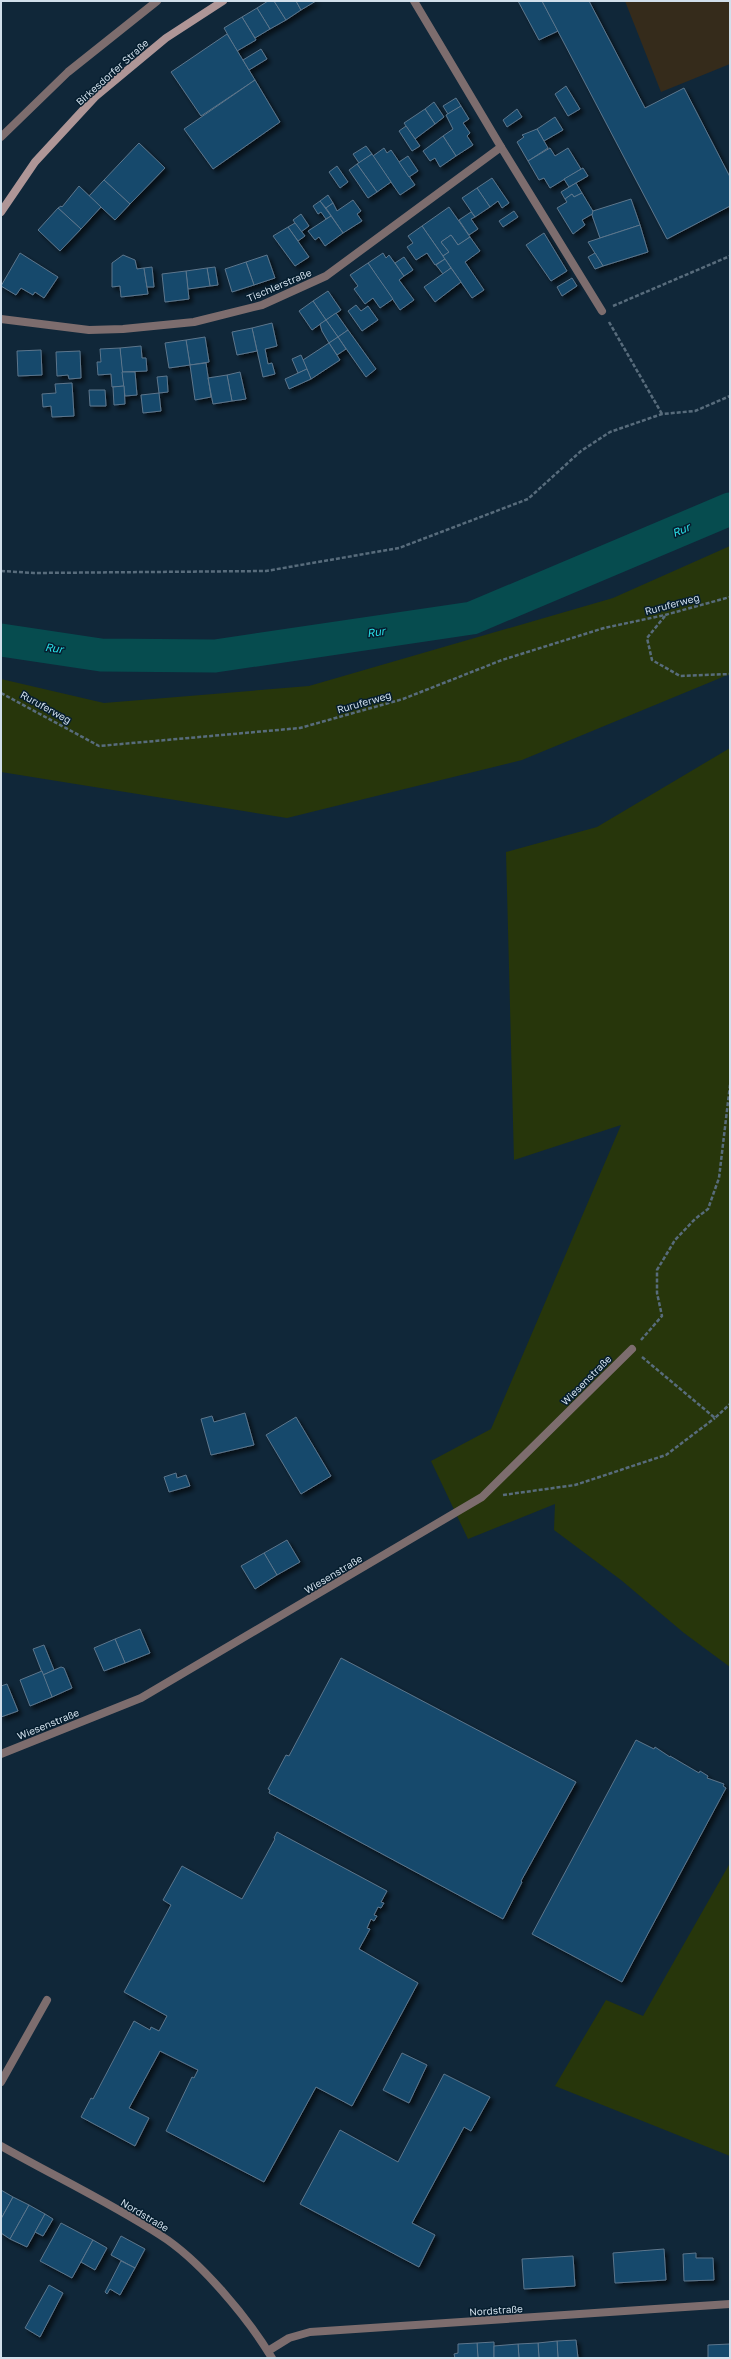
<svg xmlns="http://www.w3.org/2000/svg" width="731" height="2359" font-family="'Golos Text',sans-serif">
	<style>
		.commercial { fill: #352b1b }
		.green { fill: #27360b }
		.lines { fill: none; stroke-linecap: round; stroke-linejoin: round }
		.river { stroke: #064c4f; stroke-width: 33 }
		.building { fill: #12486c; stroke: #5d768c; filter: url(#shadow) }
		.path { stroke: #586c7c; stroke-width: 2.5; stroke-dasharray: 4 2; stroke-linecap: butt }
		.service { stroke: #7d6d6e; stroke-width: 8 }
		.minor { stroke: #7d6d6e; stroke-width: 8 }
		.tertiary { stroke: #7d6d6e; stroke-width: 8 }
		.secondary { stroke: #af9697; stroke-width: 8 }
		.labels { text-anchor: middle; stroke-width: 3; stroke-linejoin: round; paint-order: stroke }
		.street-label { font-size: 10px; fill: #d1dfeb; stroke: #061e2f }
		.water-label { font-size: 11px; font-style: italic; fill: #29dee5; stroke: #061e2f }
	</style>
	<defs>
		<filter id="shadow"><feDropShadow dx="3.5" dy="3.5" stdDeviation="2" flood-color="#0009"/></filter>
	</defs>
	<rect width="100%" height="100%" fill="#102739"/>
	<!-- commercial -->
	<path class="commercial" d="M 625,1 L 730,1 L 730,64 L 661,92 Z"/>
	<!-- green -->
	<g class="green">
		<path d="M 730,546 L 730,674 L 522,760 L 287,818 L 1,772 L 1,679 L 104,703 L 309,686 L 613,598 Z"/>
		<path d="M 730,748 L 730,1667 L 684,1633 L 621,1580 L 554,1530 L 555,1504 L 468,1539 L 431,1461 L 491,1429 L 621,1125 L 514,1160 L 506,852 L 597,827 Z"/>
		<path d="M 730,1863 L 730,2156 L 555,2086 L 606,2000 L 643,2016 Z"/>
	</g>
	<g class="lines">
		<!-- river -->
		<path class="river" d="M 1,640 L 101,655 L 215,656 L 472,618 L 730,509"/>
	</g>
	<!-- building -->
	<g class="building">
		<path d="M 268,1 L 274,1 L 286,20 L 270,29 L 257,8 Z"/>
		<path d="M 274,1 L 296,1 L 301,10 L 286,20 Z"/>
		<path d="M 296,1 L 316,1 L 301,10 Z"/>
		<path d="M 518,1 L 542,1 L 558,31 L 539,40 Z"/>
		<path d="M 542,1 L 589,1 L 645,108 L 684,88 L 730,177 L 730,206 L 667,239 Z"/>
		<path d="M 257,8 L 270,29 L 255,38 L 242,17 Z"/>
		<path d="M 242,17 L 256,40 L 237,51 L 224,28 Z"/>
		<path d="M 227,34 L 255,80 L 201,116 L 171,72 Z"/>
		<path d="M 261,49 L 267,59 L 249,70 L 243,60 Z"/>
		<path d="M 255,80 L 280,122 L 213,169 L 184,129 Z"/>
		<path d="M 566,86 L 580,109 L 568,116 L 555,94 Z"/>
		<path d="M 456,98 L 461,106 L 448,114 L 443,106 Z"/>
		<path d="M 434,102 L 444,117 L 435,124 L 425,109 Z"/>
		<path d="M 461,106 L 469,119 L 463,123 L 470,133 L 467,136 L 473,145 L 456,156 L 443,136 L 453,129 L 446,115 Z"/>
		<path d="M 425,109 L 435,124 L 415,139 L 404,123 Z"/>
		<path d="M 517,109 L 522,117 L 507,127 L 503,120 Z"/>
		<path d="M 555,117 L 563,130 L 544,141 L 537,129 Z"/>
		<path d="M 406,126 L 420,146 L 412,151 L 399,131 Z"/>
		<path d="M 537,129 L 548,148 L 528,161 L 517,142 L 524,137 L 522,135 Z"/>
		<path d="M 443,136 L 456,156 L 440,167 L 435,158 L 430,161 L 423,151 Z"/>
		<path d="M 139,143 L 165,168 L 130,204 L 104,180 Z"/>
		<path d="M 366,146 L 372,154 L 359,163 L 353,154 Z"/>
		<path d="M 384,148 L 387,153 L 391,150 L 415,185 L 400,195 L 373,156 Z"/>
		<path d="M 550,148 L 555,156 L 568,148 L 581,169 L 550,188 L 544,178 L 539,180 L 528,161 Z"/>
		<path d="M 372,154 L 391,182 L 377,192 L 357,164 Z"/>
		<path d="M 408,156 L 418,171 L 409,177 L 399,162 Z"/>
		<path d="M 357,164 L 377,192 L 368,198 L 349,170 Z"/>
		<path d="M 337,166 L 348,182 L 340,188 L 329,172 Z"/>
		<path d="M 583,168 L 588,176 L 569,187 L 564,179 Z"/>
		<path d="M 492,178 L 509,203 L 502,208 L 498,201 L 490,207 L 477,188 Z"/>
		<path d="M 104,180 L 130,204 L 115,220 L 89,196 Z"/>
		<path d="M 576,183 L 582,193 L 574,197 L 572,194 L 565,199 L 561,192 Z"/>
		<path d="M 79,186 L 101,207 L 81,229 L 58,208 L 61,206 L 62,207 Z"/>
		<path d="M 477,188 L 490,207 L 475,217 L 462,198 Z"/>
		<path d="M 582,193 L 594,213 L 582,220 L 585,225 L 573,234 L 557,208 L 567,202 L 565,199 L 572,194 L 574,197 Z"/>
		<path d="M 328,195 L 333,203 L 326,208 L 320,201 Z"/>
		<path d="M 631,199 L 640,225 L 600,238 L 592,215 L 593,211 Z"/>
		<path d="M 353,200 L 361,211 L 357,214 L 362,221 L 343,233 L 326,208 L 333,203 L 337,211 Z"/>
		<path d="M 320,201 L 331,216 L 326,219 L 321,212 L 318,214 L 313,206 Z"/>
		<path d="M 449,207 L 470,237 L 458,245 L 451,235 L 441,242 L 449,252 L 443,256 L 422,226 Z"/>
		<path d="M 58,208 L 81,229 L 60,251 L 38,230 Z"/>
		<path d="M 514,211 L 518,217 L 503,227 L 499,221 Z"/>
		<path d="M 471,212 L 475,217 L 471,219 L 478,229 L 469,235 L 459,220 Z"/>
		<path d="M 301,214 L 309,226 L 301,232 L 293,220 Z"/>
		<path d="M 331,216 L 343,233 L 325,246 L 319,237 L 315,240 L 308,231 Z"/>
		<path d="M 295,223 L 305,236 L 298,241 L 288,227 Z"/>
		<path d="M 640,225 L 648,252 L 603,266 L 588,242 Z"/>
		<path d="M 422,226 L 445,259 L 435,265 L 427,253 L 416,260 L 407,247 L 413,243 L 408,236 Z"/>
		<path d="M 288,227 L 309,257 L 295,266 L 273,236 Z"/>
		<path d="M 544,233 L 567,271 L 551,281 L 526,245 Z"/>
		<path d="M 451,235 L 458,245 L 470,237 L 480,251 L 465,262 L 484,290 L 472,298 L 443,256 L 449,252 L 441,242 Z"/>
		<path d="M 20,253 L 58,277 L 44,298 L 35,292 L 33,295 L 21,288 L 16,295 L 1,286 Z"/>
		<path d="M 383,253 L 386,258 L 389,255 L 404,276 L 399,280 L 414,300 L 400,310 L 368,263 Z"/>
		<path d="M 595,253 L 603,266 L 595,269 L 588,257 Z"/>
		<path d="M 123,255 L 135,260 L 137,269 L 144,268 L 148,294 L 121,297 L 120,286 L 112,287 L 112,263 Z"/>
		<path d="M 267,255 L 275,278 L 254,285 L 246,262 Z"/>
		<path d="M 404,257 L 413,270 L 404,276 L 395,263 Z"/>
		<path d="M 445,259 L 451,268 L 443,274 L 436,265 Z"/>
		<path d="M 246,262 L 254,285 L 232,292 L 225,269 Z"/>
		<path d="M 368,263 L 393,299 L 380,308 L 373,298 L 365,304 L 354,289 L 358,286 L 350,275 Z"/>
		<path d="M 152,267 L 154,287 L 147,287 L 144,268 Z"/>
		<path d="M 215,267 L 218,285 L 210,286 L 207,268 Z"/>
		<path d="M 207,268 L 210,286 L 188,289 L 186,271 Z"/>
		<path d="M 451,268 L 461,282 L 435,302 L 424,287 Z"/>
		<path d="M 186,271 L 189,299 L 165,302 L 162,274 Z"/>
		<path d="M 572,278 L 577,286 L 562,296 L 557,287 Z"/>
		<path d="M 328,291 L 341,310 L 326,320 L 313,301 Z"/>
		<path d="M 313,301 L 326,320 L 312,330 L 299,311 Z"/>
		<path d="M 356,305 L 361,311 L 368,306 L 378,320 L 362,331 L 348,311 Z"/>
		<path d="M 336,313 L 348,330 L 338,337 L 326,320 Z"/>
		<path d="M 326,320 L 338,337 L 329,343 L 322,331 L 320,324 Z"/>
		<path d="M 272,323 L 277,346 L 265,349 L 268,364 L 272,363 L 275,374 L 263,377 L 252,328 Z"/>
		<path d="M 252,328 L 257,351 L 237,355 L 232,332 Z"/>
		<path d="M 348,330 L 376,369 L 366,377 L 338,337 Z"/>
		<path d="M 205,337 L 209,362 L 190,365 L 186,340 Z"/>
		<path d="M 338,337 L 346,349 L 337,355 L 329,343 Z"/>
		<path d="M 186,340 L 190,365 L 169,368 L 165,343 Z"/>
		<path d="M 329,343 L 340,360 L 311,379 L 303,360 Z"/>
		<path d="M 141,346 L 142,358 L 146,358 L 147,371 L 122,372 L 120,348 Z"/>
		<path d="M 120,348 L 124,386 L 112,387 L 111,374 L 98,375 L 97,362 L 101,362 L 100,349 Z"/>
		<path d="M 41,350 L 42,375 L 18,376 L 17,351 Z"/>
		<path d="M 80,351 L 81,378 L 69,379 L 68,375 L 57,376 L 56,352 Z"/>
		<path d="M 301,355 L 307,369 L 298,373 L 292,359 Z"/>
		<path d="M 206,363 L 211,397 L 195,400 L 190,365 Z"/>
		<path d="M 307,369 L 311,379 L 289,389 L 285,379 Z"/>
		<path d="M 122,372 L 135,372 L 137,395 L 125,396 Z"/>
		<path d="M 240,372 L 246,399 L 232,401 L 227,375 Z"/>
		<path d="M 227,375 L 232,401 L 213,404 L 208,378 Z"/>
		<path d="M 167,376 L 168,392 L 159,393 L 157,377 Z"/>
		<path d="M 72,383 L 74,416 L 52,417 L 51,406 L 43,407 L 42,394 L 56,393 L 55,384 Z"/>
		<path d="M 124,386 L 125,404 L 114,405 L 113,387 Z"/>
		<path d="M 89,390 L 105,390 L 106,406 L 90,406 Z"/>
		<path d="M 159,393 L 161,411 L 143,413 L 141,395 Z"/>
		<path d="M 245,1413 L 254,1445 L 211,1455 L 201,1419 L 212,1416 L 214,1422 Z"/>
		<path d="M 296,1417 L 331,1476 L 301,1494 L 266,1435 Z"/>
		<path d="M 176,1473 L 177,1478 L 186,1475 L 190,1486 L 169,1492 L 164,1477 Z"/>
		<path d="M 287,1540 L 300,1562 L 277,1575 L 264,1553 Z"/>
		<path d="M 264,1553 L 277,1575 L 255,1589 L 241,1566 Z"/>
		<path d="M 140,1629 L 150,1653 L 125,1663 L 115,1639 Z"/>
		<path d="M 115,1639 L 125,1663 L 104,1671 L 94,1648 Z"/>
		<path d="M 44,1645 L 54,1670 L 43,1675 L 33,1649 Z"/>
		<path d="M 341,1658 L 576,1782 L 521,1881 L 522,1882 L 503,1919 L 269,1793 L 270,1790 L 268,1789 L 286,1755 L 289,1756 Z"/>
		<path d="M 61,1667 L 64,1668 L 72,1688 L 52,1697 L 43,1675 Z"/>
		<path d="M 42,1671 L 52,1697 L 30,1706 L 20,1680 Z"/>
		<path d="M 7,1684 L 18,1711 L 1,1717 L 1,1686 Z"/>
		<path d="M 636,1740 L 654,1749 L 655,1747 L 670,1757 L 670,1756 L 699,1773 L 700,1771 L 708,1776 L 707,1778 L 724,1784 L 723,1786 L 726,1788 L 622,1982 L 532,1934 Z"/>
		<path d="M 277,1832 L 387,1891 L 381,1902 L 384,1903 L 381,1908 L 378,1907 L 374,1915 L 377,1916 L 374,1921 L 371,1919 L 367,1928 L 370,1929 L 359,1949 L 418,1983 L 352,2106 L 316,2087 L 264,2182 L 166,2131 L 192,2077 L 194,2078 L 198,2070 L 160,2051 L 129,2108 L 149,2118 L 135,2146 L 81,2117 L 91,2098 L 93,2099 L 134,2021 L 150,2030 L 151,2027 L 159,2031 L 167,2016 L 124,1992 L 171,1905 L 163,1900 L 182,1866 L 242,1899 L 275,1839 L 274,1838 Z"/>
		<path d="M 402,2053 L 427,2065 L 409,2103 L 383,2090 Z"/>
		<path d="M 444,2074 L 490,2097 L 471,2131 L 464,2127 L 412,2223 L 435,2235 L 419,2267 L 300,2204 L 340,2130 L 398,2162 Z"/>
		<path d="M 1,2190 L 13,2197 L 1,2219 Z"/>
		<path d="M 13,2197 L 29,2205 L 10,2239 L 1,2233 L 1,2219 Z"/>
		<path d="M 29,2205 L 45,2214 L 27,2247 L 10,2239 Z"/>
		<path d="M 45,2214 L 53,2219 L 43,2236 L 35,2232 Z"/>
		<path d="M 61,2223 L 93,2240 L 72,2278 L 40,2261 Z"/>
		<path d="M 121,2236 L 145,2249 L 135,2268 L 111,2255 Z"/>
		<path d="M 93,2240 L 107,2248 L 95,2270 L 81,2262 Z"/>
		<path d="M 664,2249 L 666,2280 L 615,2283 L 613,2253 Z"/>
		<path d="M 696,2253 L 696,2258 L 713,2258 L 714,2280 L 684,2281 L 683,2254 Z"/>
		<path d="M 573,2256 L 575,2286 L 524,2289 L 522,2259 Z"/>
		<path d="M 121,2261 L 135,2268 L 120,2295 L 110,2289 L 107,2294 L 105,2292 Z"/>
		<path d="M 49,2285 L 63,2293 L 40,2337 L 25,2328 Z"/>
		<path d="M 576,2340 L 578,2358 L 558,2358 L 557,2341 Z"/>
		<path d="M 557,2341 L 558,2358 L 539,2358 L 538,2343 Z"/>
		<path d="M 494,2342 L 494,2358 L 478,2358 L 477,2343 Z"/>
		<path d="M 477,2343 L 478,2358 L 455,2358 L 454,2354 L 458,2353 L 458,2344 Z"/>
		<path d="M 538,2343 L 539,2358 L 519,2358 L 518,2344 Z"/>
		<path d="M 518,2344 L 519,2358 L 494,2358 L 494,2346 Z"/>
		<path d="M 730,2344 L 730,2358 L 708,2358 L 708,2345 Z"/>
	</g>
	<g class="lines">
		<!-- path -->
		<g class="path">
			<path d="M 613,306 L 730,256"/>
			<path d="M 609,322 L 662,414"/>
			<path d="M 1,571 L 34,573 L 266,571 L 399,548 L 528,499 L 581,451 L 610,432 L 662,414 L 695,411 L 730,396"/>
			<path d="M 665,616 L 647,638 L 652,660 L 680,676 L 730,674"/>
			<path d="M 1,693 L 99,746 L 300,728 L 403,699 L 502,660 L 604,628 L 665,615 L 730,597"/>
			<path d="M 641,1340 L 662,1316 L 657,1293 L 657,1270 L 675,1240 L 695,1219 L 708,1209 L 719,1178 L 730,1085"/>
			<path d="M 642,1357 L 715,1418 L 730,1404"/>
			<path d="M 503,1495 L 575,1485 L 666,1455 L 715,1418"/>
		</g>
		<!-- service -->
		<g class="service">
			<path d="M 1,137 L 68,72 L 157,1"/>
			<path d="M 1,2082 L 47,2000"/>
		</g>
		<!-- minor -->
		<g class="minor">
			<path d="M 501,147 L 602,311"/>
			<path d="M 1,319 L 89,330 L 123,329 L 194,322 L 262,305 L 326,276 L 501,147 L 414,1"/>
			<path d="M 1,1754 L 141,1698 L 482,1497 L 632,1349"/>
			<path d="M 268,2351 L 289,2338 L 310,2332 L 730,2304"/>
		</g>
		<!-- tertiary -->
		<path class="tertiary" d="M 1,2146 C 54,2176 109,2202 160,2235 C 200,2260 248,2318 272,2358"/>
		<!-- secondary -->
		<path class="secondary" d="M 1,212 L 35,162 L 95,97 L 166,38 L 223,1"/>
	</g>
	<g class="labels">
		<!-- street labels -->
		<g class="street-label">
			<text transform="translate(112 72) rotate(-42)" y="4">Birkesdorfer Straße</text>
			<text transform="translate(279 285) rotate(-23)" y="4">Tischlerstraße</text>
			<text transform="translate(672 604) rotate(-15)" y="4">Ruruferweg</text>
			<text transform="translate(364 702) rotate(-16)" y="4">Ruruferweg</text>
			<text transform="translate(46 707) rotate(29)" y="4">Ruruferweg</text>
			<text transform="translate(586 1380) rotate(-45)" y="4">Wiesenstraße</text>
			<text transform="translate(333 1574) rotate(-31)" y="4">Wiesenstraße</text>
			<text transform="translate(48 1724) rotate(-22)" y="4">Wiesenstraße</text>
			<text transform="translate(145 2215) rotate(31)" y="4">Nordstraße</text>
			<text transform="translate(496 2310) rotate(-4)" y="4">Nordstraße</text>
		</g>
		<!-- water labels -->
		<g class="water-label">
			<text transform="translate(681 530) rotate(-23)" y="4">Rur</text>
			<text transform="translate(376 632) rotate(-8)" y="4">Rur</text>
			<text transform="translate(54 648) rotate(8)" y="4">Rur</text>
		</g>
	</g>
	<!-- border -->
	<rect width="731" height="2359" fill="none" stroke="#d1dfeb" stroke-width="4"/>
</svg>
